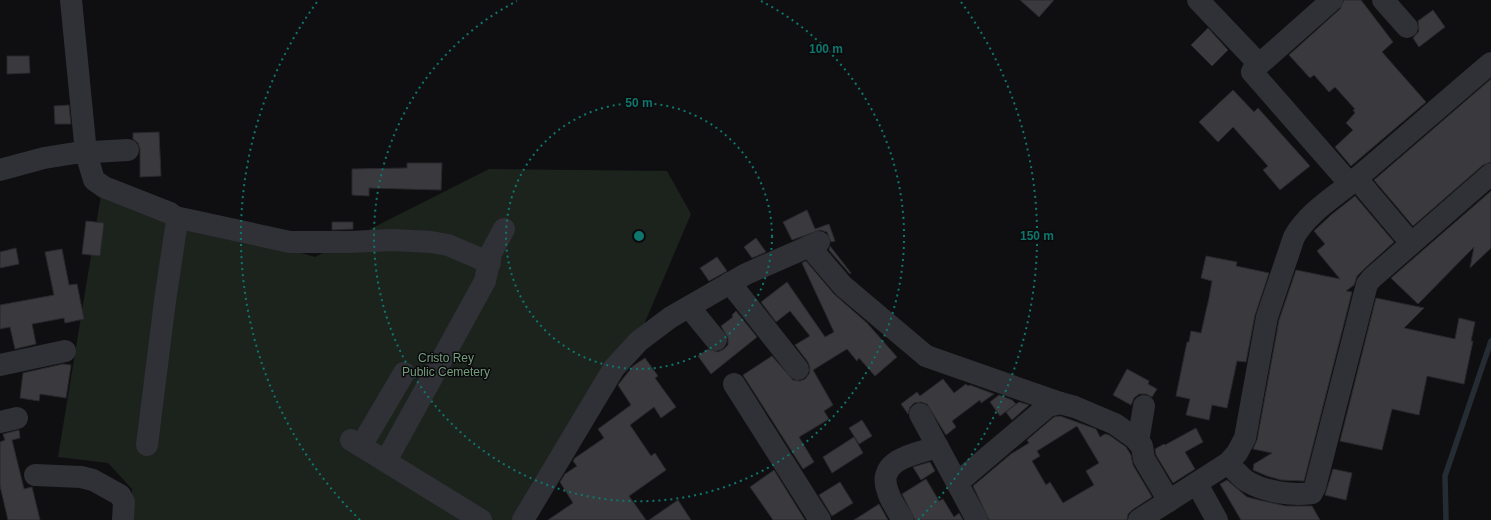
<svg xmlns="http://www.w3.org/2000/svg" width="1491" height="520" font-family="Helvetica,sans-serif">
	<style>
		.green { fill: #1c231d }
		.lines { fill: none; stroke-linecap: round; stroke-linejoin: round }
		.stream { stroke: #262c34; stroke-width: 5.5 }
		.building { fill: #39393e; stroke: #29292d; fill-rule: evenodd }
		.minor { stroke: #303136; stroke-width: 22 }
		.ring { fill: none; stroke: #0f766e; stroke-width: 2; stroke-dasharray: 2 4 }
		.labels { text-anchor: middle; stroke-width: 3; stroke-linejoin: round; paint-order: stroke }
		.park-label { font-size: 12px; fill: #759e7c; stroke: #0a0a0c }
		.centre { fill: #0f766e; stroke: #0a0a0c; stroke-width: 2 }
		.ring-label { font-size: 12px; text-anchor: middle; font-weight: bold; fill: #0f766e; stroke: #0a0a0c; stroke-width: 3; stroke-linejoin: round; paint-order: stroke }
	</style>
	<rect width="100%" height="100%" fill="#0f0f11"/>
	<!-- green -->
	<path class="green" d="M 489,169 L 667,171 L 691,214 L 631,355 L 534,520 L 131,520 L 132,489 L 108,463 L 58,457 L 101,195 L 315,257 Z"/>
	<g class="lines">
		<!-- stream -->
		<path class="stream" d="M 1446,520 L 1445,476 L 1491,341"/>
	</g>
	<!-- building -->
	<g class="building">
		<path d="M 1020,0 L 1054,0 L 1039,17 Z"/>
		<path d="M 1344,0 L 1361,0 L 1393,42 L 1382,52 L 1426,102 L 1351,166 L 1335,147 L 1353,130 L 1346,123 L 1355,113 L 1353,110 L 1355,109 L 1335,87 L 1329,92 L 1314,75 L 1310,78 L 1289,55 L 1340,9 Z"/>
		<path d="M 1433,10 L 1445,27 L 1419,47 L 1413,38 L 1419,31 L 1418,21 Z"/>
		<path d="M 1208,28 L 1228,50 L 1212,66 L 1191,45 Z"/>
		<path d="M 7,56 L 29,56 L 30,73 L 7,74 Z"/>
		<path d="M 1491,79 L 1491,162 L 1483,165 L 1413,226 L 1374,180 Z"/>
		<path d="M 1233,90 L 1254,112 L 1258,108 L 1310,166 L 1280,190 L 1263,170 L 1268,166 L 1233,127 L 1218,142 L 1199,122 Z"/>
		<path d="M 69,105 L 71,124 L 55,124 L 54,106 Z"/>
		<path d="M 159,132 L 161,176 L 140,177 L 140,149 L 138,143 L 133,139 L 133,133 Z"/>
		<path d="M 407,163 L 442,163 L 441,190 L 369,188 L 369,196 L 352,195 L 352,169 L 407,168 Z"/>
		<path d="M 1491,191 L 1491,248 L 1470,268 L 1474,247 L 1418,304 L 1391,278 Z"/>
		<path d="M 1355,196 L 1394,242 L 1364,269 L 1357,276 L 1354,285 L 1346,291 L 1352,292 L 1304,481 L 1281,480 L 1267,476 L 1253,470 L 1254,464 L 1272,453 L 1253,449 L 1257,440 L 1279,320 L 1296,270 L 1340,279 L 1317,251 L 1325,244 L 1314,231 L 1331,215 Z"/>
		<path d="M 807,210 L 815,229 L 829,224 L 835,241 L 831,242 L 827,232 L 820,230 L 792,240 L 783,222 Z"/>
		<path d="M 86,221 L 104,223 L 100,256 L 82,254 Z"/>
		<path d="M 332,222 L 353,222 L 353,229 L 332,230 Z"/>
		<path d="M 756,238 L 766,252 L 752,258 L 744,247 Z"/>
		<path d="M 830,246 L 851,273 L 850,274 L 829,250 Z"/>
		<path d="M 16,248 L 19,264 L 0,268 L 0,252 Z"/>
		<path d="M 62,249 L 69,285 L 77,284 L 84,319 L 65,323 L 64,318 L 32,324 L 36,344 L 15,349 L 10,327 L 0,329 L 0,305 L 54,295 L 45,252 Z"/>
		<path d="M 1206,256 L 1237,262 L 1236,266 L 1269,273 L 1255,315 L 1246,362 L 1237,361 L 1227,408 L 1212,405 L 1209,420 L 1186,415 L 1190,399 L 1176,396 L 1187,342 L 1189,342 L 1191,331 L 1201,333 L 1209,298 L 1212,281 L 1201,278 Z"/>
		<path d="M 717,257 L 727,271 L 709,281 L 700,268 Z"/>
		<path d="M 806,261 L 834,294 L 867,323 L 897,357 L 875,376 L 859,358 L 857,361 L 847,349 L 813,370 L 833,405 L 824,411 L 829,419 L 799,437 L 814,462 L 803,469 L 743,375 L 772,356 L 793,380 L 800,381 L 805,379 L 809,374 L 810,368 L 808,362 L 795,345 L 810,336 L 790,311 L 776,322 L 761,302 L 787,282 L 825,337 L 834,332 L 802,263 Z"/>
		<path d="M 1376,298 L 1424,308 L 1404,328 L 1455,339 L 1459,318 L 1475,322 L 1471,341 L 1473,341 L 1464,384 L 1427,376 L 1419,415 L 1392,409 L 1382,450 L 1340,441 Z"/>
		<path d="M 736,311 L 757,337 L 711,374 L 698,356 L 708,349 L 718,352 L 724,349 L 728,345 L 728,338 L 721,326 L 733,317 L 732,315 Z"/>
		<path d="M 645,358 L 658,376 L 655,378 L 676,407 L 661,418 L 654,407 L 630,425 L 651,456 L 655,453 L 666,470 L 629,496 L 646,520 L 548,520 L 573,503 L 560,482 L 565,474 L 577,466 L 573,461 L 575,458 L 604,438 L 598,429 L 631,405 L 618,385 L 633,366 Z"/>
		<path d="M 63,364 L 71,365 L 66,398 L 40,394 L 39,401 L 20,398 L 23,373 Z"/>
		<path d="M 1127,369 L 1149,381 L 1148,384 L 1157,389 L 1152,397 L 1146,394 L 1139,394 L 1134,398 L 1131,405 L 1113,395 Z"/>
		<path d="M 943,379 L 954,393 L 966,384 L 968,386 L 970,385 L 994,394 L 981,403 L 980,400 L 952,421 L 956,427 L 946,435 L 927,404 L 921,402 L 914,403 L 910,407 L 908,414 L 901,404 L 917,392 L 920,396 Z"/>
		<path d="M 999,395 L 1012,400 L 1016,404 L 1000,416 L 990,402 Z"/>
		<path d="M 1019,402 L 1029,405 L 1012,420 L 1006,412 Z"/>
		<path d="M 1060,416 L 1096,429 L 1100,437 L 1105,434 L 1109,435 L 1126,447 L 1131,455 L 1133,465 L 1152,497 L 1132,510 L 1128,514 L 1127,520 L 989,520 L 973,486 L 1011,454 L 1029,443 L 1027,440 L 1054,417 ZM 1077,426 L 1099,463 L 1086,471 L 1094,485 L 1063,503 L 1050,482 L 1046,485 L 1032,461 L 1040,456 L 1037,451 Z"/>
		<path d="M 862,420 L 872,436 L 859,444 L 849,428 Z"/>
		<path d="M 1196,428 L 1203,442 L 1185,452 L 1195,469 L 1173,483 L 1156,455 L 1155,449 L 1164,444 L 1165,445 Z"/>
		<path d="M 19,430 L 20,438 L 12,440 L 24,489 L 32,487 L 40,520 L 8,520 L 0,486 L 0,442 L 5,440 L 3,434 Z"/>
		<path d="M 854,437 L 863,453 L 832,473 L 823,457 Z"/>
		<path d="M 930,462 L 935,471 L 921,480 L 913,467 Z"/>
		<path d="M 1333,469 L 1352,473 L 1346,500 L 1325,495 Z"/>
		<path d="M 774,470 L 805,520 L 773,520 L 750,487 Z"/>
		<path d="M 926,479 L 939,501 L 943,499 L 954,517 L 959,513 L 963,520 L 915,520 L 902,494 Z"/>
		<path d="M 1227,480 L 1247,497 L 1259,500 L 1286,506 L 1312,506 L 1320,520 L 1241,520 L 1220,484 Z"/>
		<path d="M 840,482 L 853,503 L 832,516 L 819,495 Z"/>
		<path d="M 678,500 L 691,520 L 649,520 Z"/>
		<path d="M 879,504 L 888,520 L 854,520 Z"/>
	</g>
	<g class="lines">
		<!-- minor -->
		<g class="minor">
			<path d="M 71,0 L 86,153 L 94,180 L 104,187 L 170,213 L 175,217 L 177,221 L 165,301 L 147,445"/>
			<path d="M 1198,0 L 1259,64"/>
			<path d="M 1332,0 L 1253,70 L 1252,72 L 1350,184"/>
			<path d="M 1383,0 L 1407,27"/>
			<path d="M 0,170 L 44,158 L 75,153 L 128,150"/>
			<path d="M 1357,179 L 1411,243"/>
			<path d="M 175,217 L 290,242 L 349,242 L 393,240 L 431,242 L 448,245 L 490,263"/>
			<path d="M 809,246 L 843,286 L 926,356 L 1060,403"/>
			<path d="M 730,283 L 798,369"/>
			<path d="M 689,307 L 716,340"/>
			<path d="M 0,365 L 65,351"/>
			<path d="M 734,384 L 820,520"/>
			<path d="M 920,414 L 977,520"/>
			<path d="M 0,422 L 17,418"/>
			<path d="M 351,440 L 481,520"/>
			<path d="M 1138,442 L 1144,406"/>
			<path d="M 361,446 L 404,373"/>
			<path d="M 386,461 L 485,281 L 491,253 L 504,229"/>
			<path d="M 1228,463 C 1234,469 1241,478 1248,482 C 1266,492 1292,496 1312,493 L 1315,487 L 1367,284 L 1372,278 L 1491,174"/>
			<path d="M 35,475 L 81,477 L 93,480 L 120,495 L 124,502 L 123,520"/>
			<path d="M 957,483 L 1048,406 L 1060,403 L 1075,407 L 1115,424 L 1136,439 L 1142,446 L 1144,459 L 1169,501"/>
			<path d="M 1197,484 L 1217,520"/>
			<path d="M 523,520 L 614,368 L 639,341 L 671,317 L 746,274 L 819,242"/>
			<path d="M 903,520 C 898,511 891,502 888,492 C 875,459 916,454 938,447"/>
			<path d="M 1139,520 L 1228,463 L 1237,453 L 1245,438 L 1267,317 L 1294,237 C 1309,211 1335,197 1357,178 C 1402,140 1446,101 1491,63"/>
		</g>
	</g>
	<!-- distance rings -->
	<g class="ring">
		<circle cx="639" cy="236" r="133"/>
		<path d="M761 1A265 265 0 1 1 517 1"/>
		<path d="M360 520A398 398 0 0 1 317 2M961 2A398 398 0 0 1 918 520"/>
	</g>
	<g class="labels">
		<!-- park labels -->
		<g class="park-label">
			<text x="446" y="362">Cristo Rey<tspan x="446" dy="14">Public Cemetery</tspan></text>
		</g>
	</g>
	<circle cx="639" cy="236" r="6" class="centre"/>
	<g class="ring-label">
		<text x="826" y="53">100 m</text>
		<text x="639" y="107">50 m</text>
		<text x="1037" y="240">150 m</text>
	</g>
</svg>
